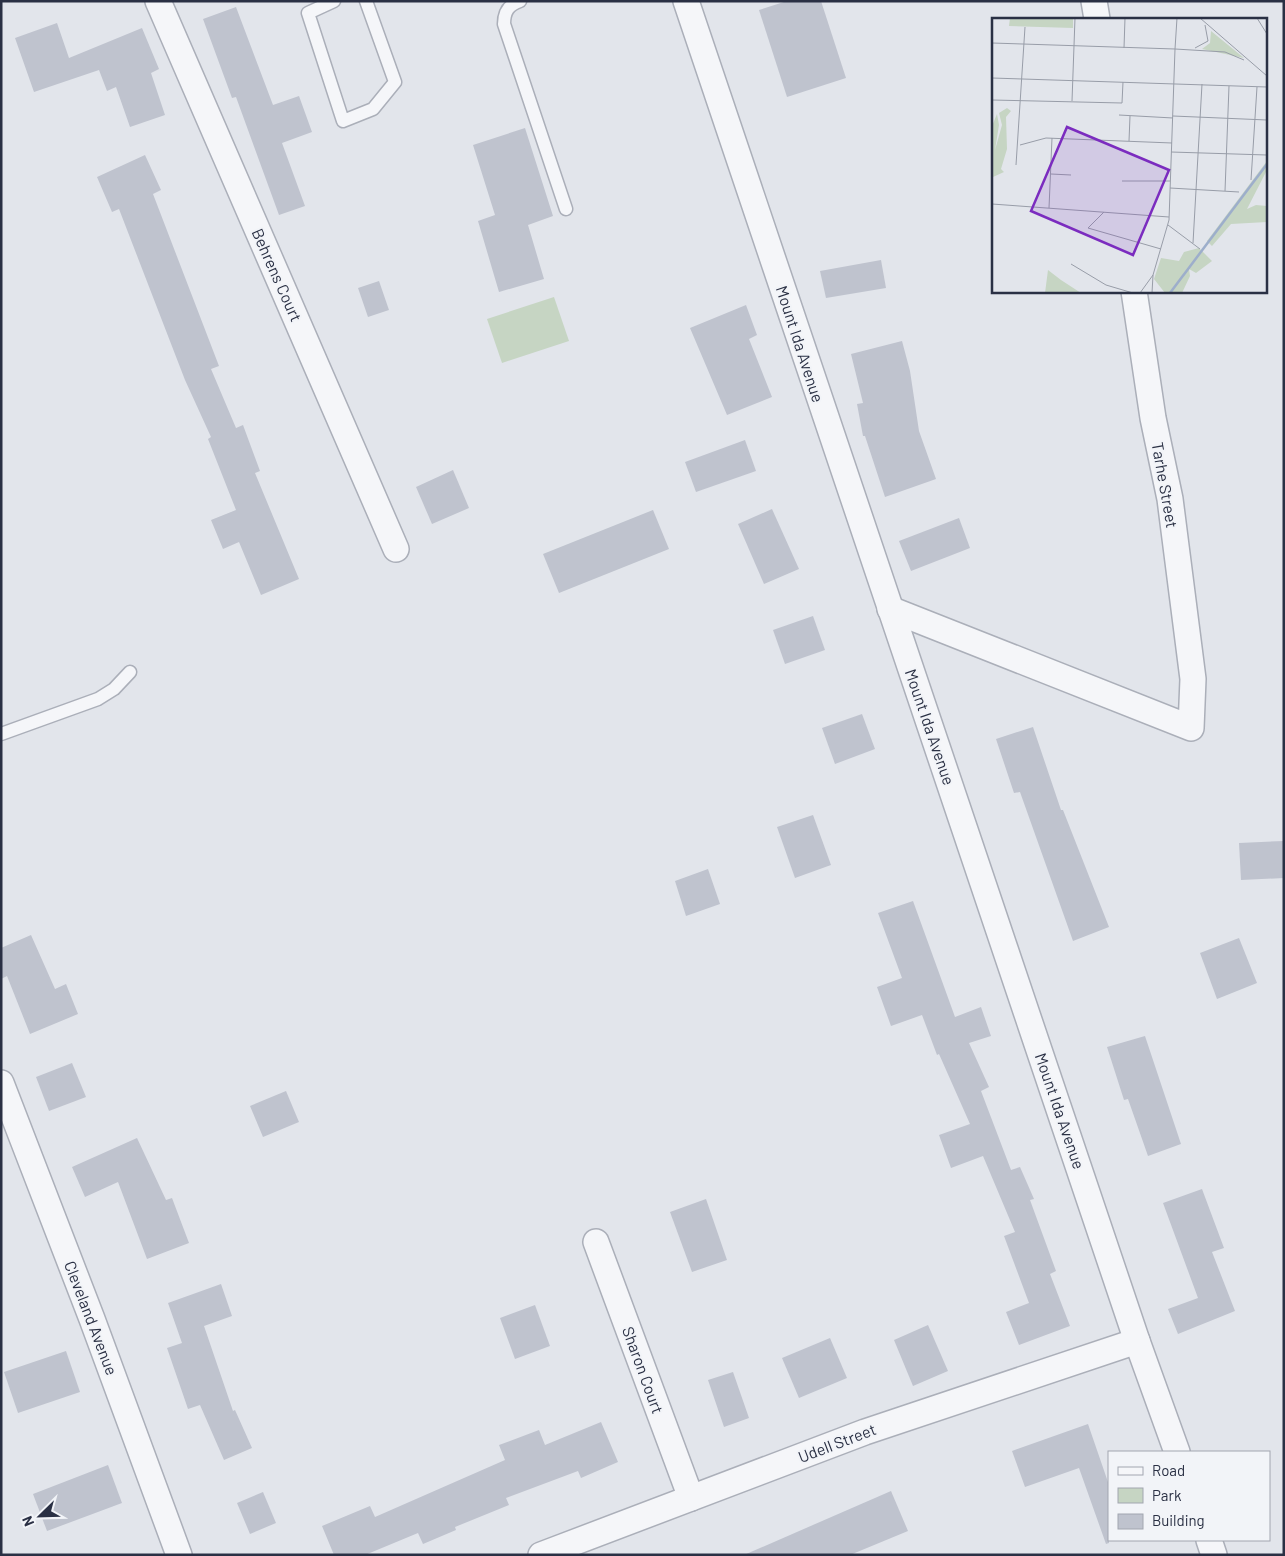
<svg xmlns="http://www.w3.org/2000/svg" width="1285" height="1556" font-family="Barlow,sans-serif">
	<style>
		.green { fill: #c6d5c3 }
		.building { fill: #bfc3ce }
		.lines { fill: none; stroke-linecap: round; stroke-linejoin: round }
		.service-casing { stroke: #abafb9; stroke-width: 15 }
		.minor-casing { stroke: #abafb9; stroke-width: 28 }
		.service { stroke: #f5f6f9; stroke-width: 12 }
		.minor { stroke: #f5f6f9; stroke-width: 25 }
		.labels { text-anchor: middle; stroke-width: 4; stroke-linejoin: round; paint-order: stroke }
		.street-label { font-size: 16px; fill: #2a3044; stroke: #f2f4f8 }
		.inset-river { fill: none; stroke: #9daecb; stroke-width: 2.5 }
		.inset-road { fill: none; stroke: #989da8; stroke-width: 1 }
		.view { fill: #7b2cbf; fill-opacity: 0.15; stroke: #7b2cbf; stroke-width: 2.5 }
		.inset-edge { fill: none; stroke: #2a3044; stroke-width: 2.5 }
	</style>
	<rect width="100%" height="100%" fill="#e2e5eb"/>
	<!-- green -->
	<path class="green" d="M 554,297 L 569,341 L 502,363 L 487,319 Z"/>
	<!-- building -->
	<g class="building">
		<path d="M 787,1 L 821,1 L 846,78 L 787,97 L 759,10 Z"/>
		<path d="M 236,7 L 273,105 L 299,96 L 312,132 L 282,143 L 305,206 L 279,215 L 236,97 L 232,98 L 203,19 Z"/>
		<path d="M 57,23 L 69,58 L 142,28 L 159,69 L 151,73 L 165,115 L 130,127 L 116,87 L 107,91 L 99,70 L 34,92 L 15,38 Z"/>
		<path d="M 525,128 L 553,216 L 528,225 L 544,279 L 499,292 L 478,221 L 495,215 L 473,145 Z"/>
		<path d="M 145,155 L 161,190 L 153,194 L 219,366 L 211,369 L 236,428 L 243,425 L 260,471 L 255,473 L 299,579 L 261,595 L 239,542 L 223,549 L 211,520 L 236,510 L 208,439 L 211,437 L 185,380 L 119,209 L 112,212 L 97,177 Z"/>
		<path d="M 881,260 L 886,288 L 826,298 L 820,271 Z"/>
		<path d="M 379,281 L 389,310 L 368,317 L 358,288 Z"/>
		<path d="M 746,305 L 757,335 L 749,339 L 772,397 L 727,415 L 690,328 Z"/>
		<path d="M 902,341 L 910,371 L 919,431 L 936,479 L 885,497 L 865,436 L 863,436 L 857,404 L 863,403 L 851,354 Z"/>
		<path d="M 745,440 L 756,471 L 696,492 L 685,462 Z"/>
		<path d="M 453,470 L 469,508 L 432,524 L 416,487 Z"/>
		<path d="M 772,509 L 799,569 L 764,584 L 738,524 Z"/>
		<path d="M 653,510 L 669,549 L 559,593 L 543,554 Z"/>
		<path d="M 959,518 L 970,548 L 911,571 L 899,541 Z"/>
		<path d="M 813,616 L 825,650 L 785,664 L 773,630 Z"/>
		<path d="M 862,714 L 875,749 L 835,764 L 822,728 Z"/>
		<path d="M 1033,727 L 1061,810 L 1063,810 L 1109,927 L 1073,941 L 1020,792 L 1014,793 L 996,739 Z"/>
		<path d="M 813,815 L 831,865 L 795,878 L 777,827 Z"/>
		<path d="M 1284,841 L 1284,878 L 1241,880 L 1239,843 Z"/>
		<path d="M 708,869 L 720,904 L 686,916 L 675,881 Z"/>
		<path d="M 913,901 L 955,1017 L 981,1007 L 991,1036 L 969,1043 L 989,1087 L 981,1091 L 1011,1170 L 1020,1167 L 1034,1199 L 1030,1200 L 1056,1271 L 1050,1274 L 1070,1326 L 1019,1345 L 1006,1312 L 1029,1303 L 1004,1236 L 1015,1232 L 983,1156 L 951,1168 L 939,1135 L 970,1124 L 939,1054 L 937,1055 L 922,1015 L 891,1026 L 877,987 L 902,978 L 878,913 Z"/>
		<path d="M 31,935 L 55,989 L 66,984 L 78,1014 L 30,1034 L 7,976 L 1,979 L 1,948 Z"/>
		<path d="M 1239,938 L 1257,983 L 1217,999 L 1200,953 Z"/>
		<path d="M 1145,1036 L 1181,1144 L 1148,1156 L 1128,1099 L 1124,1100 L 1107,1047 Z"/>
		<path d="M 72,1063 L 86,1097 L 49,1111 L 36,1077 Z"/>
		<path d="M 286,1091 L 299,1122 L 263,1137 L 250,1106 Z"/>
		<path d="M 137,1138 L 166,1200 L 172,1198 L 189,1243 L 147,1259 L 118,1182 L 85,1197 L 72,1167 Z"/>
		<path d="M 1202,1189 L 1224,1248 L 1212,1252 L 1235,1311 L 1178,1334 L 1168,1309 L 1198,1298 L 1163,1203 Z"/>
		<path d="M 706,1199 L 727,1260 L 692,1272 L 670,1212 Z"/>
		<path d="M 221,1284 L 232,1316 L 204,1326 L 233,1411 L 235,1410 L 252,1448 L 224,1460 L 200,1405 L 188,1409 L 167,1348 L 182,1343 L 168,1303 Z"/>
		<path d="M 535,1305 L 550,1346 L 515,1359 L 500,1318 Z"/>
		<path d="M 928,1325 L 948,1371 L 913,1386 L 894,1340 Z"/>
		<path d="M 830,1338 L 847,1378 L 799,1398 L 782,1358 Z"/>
		<path d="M 66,1351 L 80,1392 L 18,1413 L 4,1372 Z"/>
		<path d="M 733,1372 L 749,1418 L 724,1427 L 708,1380 Z"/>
		<path d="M 601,1422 L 618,1462 L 581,1478 L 578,1471 L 506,1498 L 509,1505 L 455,1527 L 456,1530 L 423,1544 L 418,1533 L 365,1555 L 334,1555 L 322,1526 L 370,1506 L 375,1517 L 505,1460 L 499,1445 L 539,1430 L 545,1445 Z"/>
		<path d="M 1088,1424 L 1109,1485 L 1109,1543 L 1106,1544 L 1079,1468 L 1025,1487 L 1012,1451 Z"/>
		<path d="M 108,1465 L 122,1503 L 47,1531 L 33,1494 Z"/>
		<path d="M 891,1491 L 908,1531 L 850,1555 L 744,1555 Z"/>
		<path d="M 263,1492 L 276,1523 L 250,1534 L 237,1503 Z"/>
	</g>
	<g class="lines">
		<defs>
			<g id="service">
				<path d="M 334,1 L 308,13 L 343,121 L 373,109 L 395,82 L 366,1"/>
				<path d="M 520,1 C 508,5 504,12 504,24 L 566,209"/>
				<path d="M 1,734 L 98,699 L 114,689 L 130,672"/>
			</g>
			<g id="minor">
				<path d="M 158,1 L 396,549"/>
				<path d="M 686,1 L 1137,1341 L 1177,1452"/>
				<path d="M 1094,1 L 1097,19"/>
				<path d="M 890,609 L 1191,728 L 1193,679 L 1170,499 L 1153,418 L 1134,291"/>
				<path d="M 1,1083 L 92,1319 L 179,1555"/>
				<path d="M 596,1242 L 691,1498"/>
				<path d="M 1209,1540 L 1214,1555"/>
				<path d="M 541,1555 L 865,1432 L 1137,1341"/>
			</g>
		</defs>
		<!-- service casing -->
		<use href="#service" class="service-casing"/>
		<!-- minor casing -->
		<use href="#minor" class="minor-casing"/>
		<!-- service -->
		<use href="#service" class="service"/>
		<!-- minor -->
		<use href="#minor" class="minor"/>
	</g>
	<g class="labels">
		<!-- street labels -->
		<g class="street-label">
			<text transform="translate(277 275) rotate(66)" y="6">Behrens Court</text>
			<text transform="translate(800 344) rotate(72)" y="6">Mount Ida Avenue</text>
			<text transform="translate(1165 485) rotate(80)" y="6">Tarhe Street</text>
			<text transform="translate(930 727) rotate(71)" y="6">Mount Ida Avenue</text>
			<text transform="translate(1060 1111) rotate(71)" y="6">Mount Ida Avenue</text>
			<text transform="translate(91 1318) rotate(69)" y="6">Cleveland Avenue</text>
			<text transform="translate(643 1370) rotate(70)" y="6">Sharon Court</text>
			<text transform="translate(837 1443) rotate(-21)" y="6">Udell Street</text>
		</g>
	</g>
	<!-- overview -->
	<g transform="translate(992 18)">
		<rect width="275" height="275" fill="#e2e5eb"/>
		<path d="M 18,0 L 81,0 L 81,10 L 17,8 ZM 219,13 L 252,40 L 210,31 L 218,25 ZM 15,90 L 19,93 L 14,99 L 15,131 L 9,151 L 12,154 L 1,159 L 0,108 L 5,96 L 7,107 L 3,132 L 10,107 L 7,95 ZM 275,143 L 275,152 L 255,191 L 264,187 L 275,188 L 275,204 L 239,206 L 220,228 L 215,223 ZM 207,230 L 220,243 L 204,255 L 197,251 L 198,258 L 190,275 L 173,275 L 162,261 L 169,240 L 187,243 L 192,234 ZM 56,252 L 69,262 L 89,275 L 53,275 Z" fill="#c6d5c3"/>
		<path class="inset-river" d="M 178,275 L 275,146"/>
		<path class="inset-road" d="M 208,0 L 275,58M 265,0 L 275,16M 0,25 L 183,31 L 177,202 L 161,257 L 160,275M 132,30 L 133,0M 203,30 L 216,23 L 213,7M 183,31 L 185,0M 183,31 L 233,34 L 252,42M 0,60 L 275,69M 0,82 L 130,85 L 131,64M 80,83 L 83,0M 127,97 L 181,100M 181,98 L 275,102M 137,123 L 138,98M 28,127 L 54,120 L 180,125M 179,134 L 275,137M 24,147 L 33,9M 59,156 L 79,157M 259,162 L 265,69M 130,163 L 178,163M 178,170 L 247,174M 233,173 L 237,68M 0,186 L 177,199M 57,190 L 60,120M 112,194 L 96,210 L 169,231M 176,207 L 208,231M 201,225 L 210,66M 79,246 L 114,267 L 141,275M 148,275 L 161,257"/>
		<path class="view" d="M 75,109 L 177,152 L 141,237 L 39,193 Z"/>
		<rect width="275" height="275" class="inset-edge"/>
	</g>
	<!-- border -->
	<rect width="1285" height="1556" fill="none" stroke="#2a3044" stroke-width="5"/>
	<!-- legend -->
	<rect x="1108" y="1451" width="162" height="90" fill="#f2f4f8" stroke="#a2a6b0"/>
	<rect x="1118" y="1467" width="25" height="8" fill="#f5f6f9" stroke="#a2a6b0"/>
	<text x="1152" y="1476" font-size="15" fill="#2a3044">Road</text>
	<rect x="1118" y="1488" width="25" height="15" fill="#c6d5c3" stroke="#a2a6b0"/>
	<text x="1152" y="1501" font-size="15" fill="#2a3044">Park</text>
	<rect x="1118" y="1514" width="25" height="15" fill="#bfc3ce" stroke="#a2a6b0"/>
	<text x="1152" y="1526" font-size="15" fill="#2a3044">Building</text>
	<!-- north arrow -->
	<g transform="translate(40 1516) rotate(247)" stroke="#f2f4f8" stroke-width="4" paint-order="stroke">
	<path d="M0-4L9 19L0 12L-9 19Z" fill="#2a3044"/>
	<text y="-8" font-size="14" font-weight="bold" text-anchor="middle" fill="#2a3044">N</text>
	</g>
</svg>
